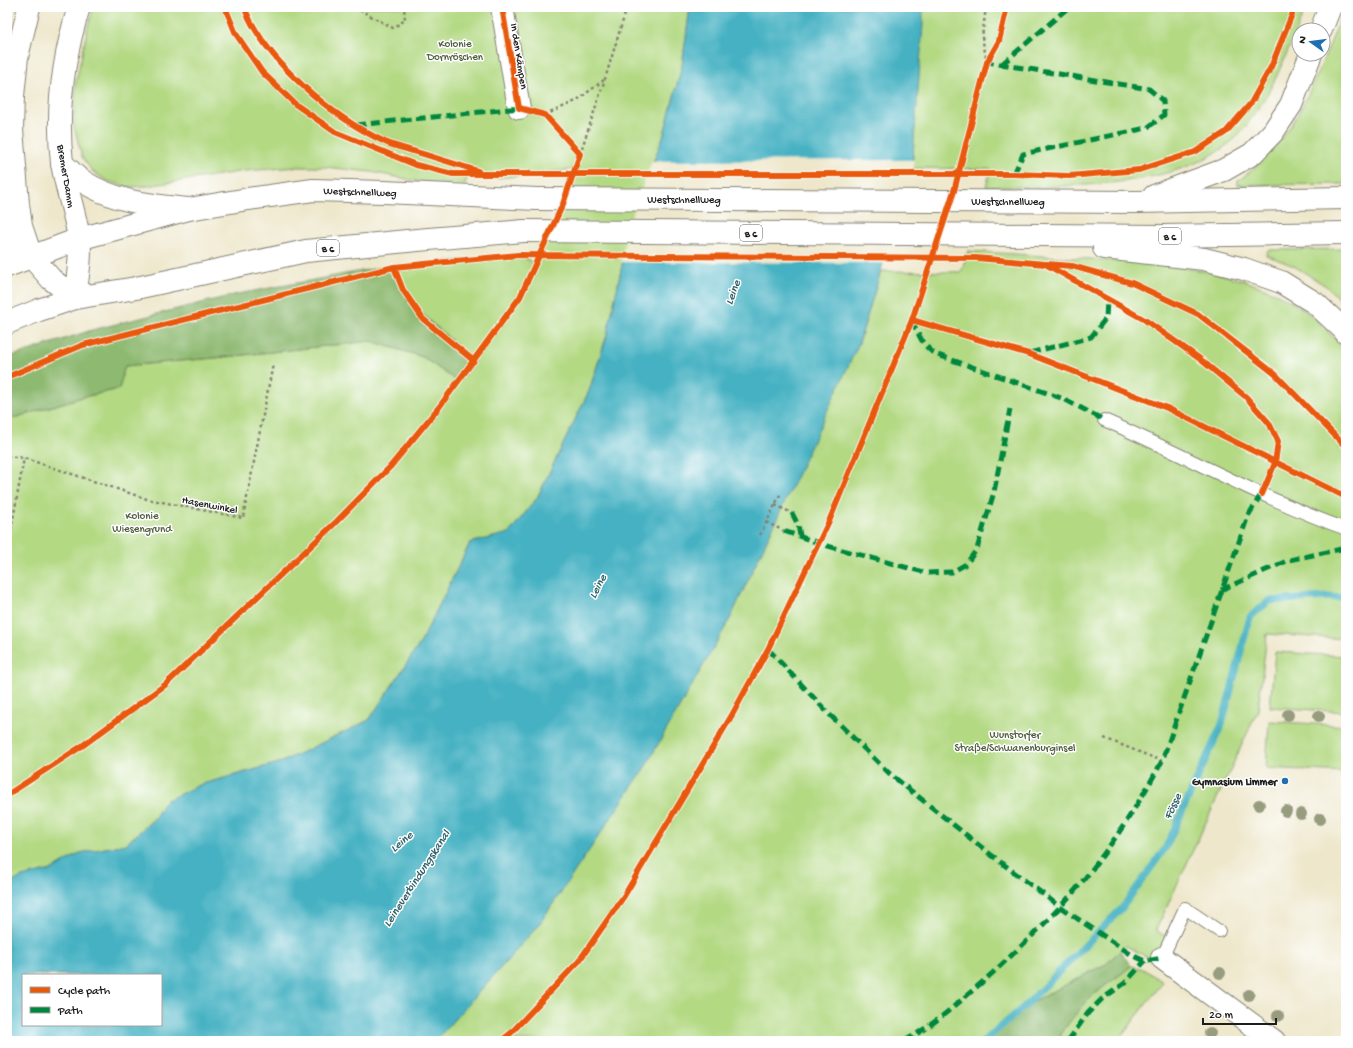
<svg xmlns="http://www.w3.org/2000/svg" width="1353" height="1048" font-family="'Gochi Hand',sans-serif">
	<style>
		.green { fill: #b3d983; stroke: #687a50 }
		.forest { fill: #8eb971; stroke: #556a46 }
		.water { fill: #45b1c2; stroke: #30666f; fill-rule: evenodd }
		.pier { fill: #eee7cb }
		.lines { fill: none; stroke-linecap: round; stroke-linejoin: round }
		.stream { stroke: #45b1c2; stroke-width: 7 }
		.service-casing { stroke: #858274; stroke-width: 14 }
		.minor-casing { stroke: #858274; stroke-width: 24 }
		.secondary-casing { stroke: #858274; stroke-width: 24 }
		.primary-casing { stroke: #858274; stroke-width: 24 }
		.trunk-casing { stroke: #858274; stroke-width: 24 }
		.path { stroke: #858274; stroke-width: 2.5; stroke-dasharray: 3 3; stroke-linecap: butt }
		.service { stroke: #fff; stroke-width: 12 }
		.minor { stroke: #fff; stroke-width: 22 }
		.secondary { stroke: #fff; stroke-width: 22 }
		.primary { stroke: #fff; stroke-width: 22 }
		.trunk { stroke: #fff; stroke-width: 22 }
		.quiet { stroke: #00873e; stroke-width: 5; stroke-dasharray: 10 5; stroke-linecap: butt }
		.cycleway-casing { stroke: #fff; stroke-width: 8 }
		.cycleway { stroke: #e8590c; stroke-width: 6 }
		.tree { fill: #989c7f }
		.poi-dot { fill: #1f6fb2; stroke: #fff; stroke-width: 1.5 }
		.labels { text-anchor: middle; stroke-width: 3; stroke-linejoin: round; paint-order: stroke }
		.shield { fill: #fff; stroke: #606060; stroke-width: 1 }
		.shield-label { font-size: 10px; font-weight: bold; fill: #1c1c1c }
		.park-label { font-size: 11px; fill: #515e40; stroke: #fff }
		.street-label { font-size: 11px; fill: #1c1c1c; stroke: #fff }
		.poi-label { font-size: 11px; font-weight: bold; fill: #1c1c1c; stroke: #fff; text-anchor: end }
		.water-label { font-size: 12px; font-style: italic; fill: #2e5f67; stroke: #fff }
	</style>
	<rect width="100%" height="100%" fill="#fff"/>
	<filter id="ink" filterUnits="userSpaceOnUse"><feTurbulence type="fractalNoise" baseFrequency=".025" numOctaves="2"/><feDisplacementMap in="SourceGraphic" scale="8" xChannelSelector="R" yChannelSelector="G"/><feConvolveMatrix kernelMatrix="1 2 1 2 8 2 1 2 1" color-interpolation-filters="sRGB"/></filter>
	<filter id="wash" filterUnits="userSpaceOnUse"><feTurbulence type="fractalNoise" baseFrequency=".012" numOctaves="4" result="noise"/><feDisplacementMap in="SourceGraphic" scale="16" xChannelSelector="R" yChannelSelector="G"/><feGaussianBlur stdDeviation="0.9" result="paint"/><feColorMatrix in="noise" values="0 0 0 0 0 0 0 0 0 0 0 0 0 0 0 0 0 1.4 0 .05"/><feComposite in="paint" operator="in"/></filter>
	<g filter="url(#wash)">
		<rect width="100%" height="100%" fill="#eee7cb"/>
		<!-- green -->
		<g class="green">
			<path d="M 94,7 L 690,7 L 682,66 L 664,134 L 632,219 L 607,335 L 589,391 L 537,498 L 509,534 L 470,543 L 421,642 L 369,720 L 282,762 L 199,785 L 166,801 L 154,819 L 126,844 L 80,853 L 52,870 L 22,877 L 7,885 L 7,420 L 79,398 L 119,389 L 124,366 L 225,357 L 371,341 L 423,357 L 458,382 L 474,361 L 422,314 L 406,292 L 394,267 L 518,255 L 535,263 L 563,204 L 575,169 L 509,177 L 485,179 L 467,177 L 465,185 L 426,183 L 371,172 L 325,167 L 297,167 L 245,171 L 147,186 L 129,187 L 107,181 L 92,171 L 82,157 L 74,127 L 75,87 L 88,26 Z"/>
			<path d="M 923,7 L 1306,7 C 1287,52 1272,98 1238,135 C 1235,139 1231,142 1227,145 C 1167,191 1058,186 986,187 L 991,169 L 912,168 Z"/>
			<path d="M 1345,7 L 1346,7 L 1346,184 L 1237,185 L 1238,181 C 1247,174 1256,167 1264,159 C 1305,118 1323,59 1345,7 Z"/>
			<path d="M 1346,249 L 1346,306 L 1326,286 L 1294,266 L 1266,255 L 1268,250 Z"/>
			<path d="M 968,251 C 1014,254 1059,257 1105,260 C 1192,267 1295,273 1346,355 L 1346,639 L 1267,634 L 1258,710 L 1156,930 L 1166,937 L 1159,954 L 1147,957 L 1126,946 L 1106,964 L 1025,1006 L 984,1041 L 435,1041 L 538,926 L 859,343 L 881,271 L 961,272 Z"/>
			<path d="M 1275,652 L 1346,656 L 1346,712 L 1270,707 Z"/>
			<path d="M 1269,721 L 1346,726 L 1346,772 L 1266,768 Z"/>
			<path d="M 1131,966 L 1143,969 L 1163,982 L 1118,1041 L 1056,1041 C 1068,1024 1080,1006 1096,993 C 1107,983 1120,976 1131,966 Z"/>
		</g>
		<!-- forest -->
		<g class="forest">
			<path d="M 394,267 L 406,292 L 422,314 L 474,361 L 458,382 L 423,357 L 371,341 L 225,357 L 125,366 L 119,389 L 79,398 L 7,420 L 7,358 L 92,330 L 238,294 L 378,268 Z"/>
			<path d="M 1120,951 L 1131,966 C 1120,976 1107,983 1096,993 C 1080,1006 1068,1024 1056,1041 L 984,1041 L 1025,1006 L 1106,964 Z"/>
		</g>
		<!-- water -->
		<path class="water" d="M 690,7 L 923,7 L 923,25 L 912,168 L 859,343 L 730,619 L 644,769 L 538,926 L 435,1041 L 7,1041 L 7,885 L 22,877 L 52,870 L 80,853 L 126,844 L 154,819 L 165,801 L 199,785 L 282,762 L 369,720 L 421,642 L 470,543 L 509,533 L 537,498 L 589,391 L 607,335 L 632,219 L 664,134 L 682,66 ZM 23,975 L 161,975 L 161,1025 L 23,1025 Z"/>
		<!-- pier -->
		<path class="pier" d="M 914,160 L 914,168 L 885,263 L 621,262 L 630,219 L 652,161 Z"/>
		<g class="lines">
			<!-- stream -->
			<path class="stream" d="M 984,1041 L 1025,1006 L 1122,908 L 1166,847 L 1222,724 L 1250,617 L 1269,601 L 1328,597 L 1346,598"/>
		</g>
	</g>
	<g filter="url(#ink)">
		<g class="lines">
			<defs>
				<g id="service">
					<path d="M 1104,420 C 1185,455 1263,499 1346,529"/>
					<path d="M 1162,958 L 1185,908 L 1219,931"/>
				</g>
				<g id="minor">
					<path d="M 502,7 L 519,108"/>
					<path d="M 1162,958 L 1274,1041"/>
				</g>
				<g id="secondary">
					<path d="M 29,7 L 17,57 L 13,96 L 12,129 L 18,204 L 21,226 L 31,256 L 51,279 L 75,298"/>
					<path d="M 62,164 C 69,169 75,176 81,180 C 113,202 151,205 188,209"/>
					<path d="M 7,247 L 17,224 L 17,213"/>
					<path d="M 75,298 C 77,280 82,256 79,238 C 75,213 66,188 62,163 C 56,110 63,58 79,7"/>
				</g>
				<g id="primary">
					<path d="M 7,266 L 79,239 L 189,209 L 248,199 L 313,190 L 384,192 L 537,199"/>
					<path d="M 7,323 L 39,310 L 75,298 L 136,288 L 306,251 L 417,240 L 524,231"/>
				</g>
				<g id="trunk">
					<path d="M 1321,30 L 1330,7"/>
					<path d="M 1154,196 L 1224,170 L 1252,154 L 1273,132 L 1291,105 L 1311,54"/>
					<path d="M 537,199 L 1136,202 L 1346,198"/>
					<path d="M 524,231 L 1163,236 L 1346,233"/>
					<path d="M 1104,248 L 1204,259 L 1244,269 L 1281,282 L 1315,303 L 1343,329 L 1346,333"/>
				</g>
			</defs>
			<!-- service casing -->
			<use href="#service" class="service-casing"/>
			<!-- minor casing -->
			<use href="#minor" class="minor-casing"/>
			<!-- secondary casing -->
			<use href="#secondary" class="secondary-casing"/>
			<!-- primary casing -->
			<use href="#primary" class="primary-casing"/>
			<!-- trunk casing -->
			<use href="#trunk" class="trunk-casing"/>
			<!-- path -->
			<g class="path">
				<path d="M 354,7 L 393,28 L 405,20 L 404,7"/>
				<path d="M 986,7 L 982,37 L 987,62"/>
				<path d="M 545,115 L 576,101 L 604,80"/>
				<path d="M 580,154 L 605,79 L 627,7"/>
				<path d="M 7,456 L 24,458 L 147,499 L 243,518 L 273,364"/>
				<path d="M 775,505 L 792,513"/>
				<path d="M 766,522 L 784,531"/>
				<path d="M 760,535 L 781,493"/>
				<path d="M 7,553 L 24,458"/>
				<path d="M 1104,738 L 1162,761"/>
			</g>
			<!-- service -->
			<use href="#service" class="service"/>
			<!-- minor -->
			<use href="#minor" class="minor"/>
			<!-- secondary -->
			<use href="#secondary" class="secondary"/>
			<!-- primary -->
			<use href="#primary" class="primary"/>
			<!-- trunk -->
			<use href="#trunk" class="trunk"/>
			<!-- quiet -->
			<g class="quiet">
				<path d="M 1002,64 L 1069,7"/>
				<path d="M 986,65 L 987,62 L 1149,89 L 1163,101 L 1164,115 L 1147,128 L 1023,154 L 1014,174"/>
				<path d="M 356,125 L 519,108 L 523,109"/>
				<path d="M 912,320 C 919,335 921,344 935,354 L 1064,399 L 1104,420"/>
				<path d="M 1030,353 L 1091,337 L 1106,318 L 1107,299"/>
				<path d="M 792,513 L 798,525 L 800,536"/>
				<path d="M 784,531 L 824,545 L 927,573 L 952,572 L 966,564 L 977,549 L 994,492 L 1010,409"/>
				<path d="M 1221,590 L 1289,560 L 1346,548"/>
				<path d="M 768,649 L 830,715 L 890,774 L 990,854 L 1060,907 L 1132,955 L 1145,961 L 1162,958"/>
				<path d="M 904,1041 C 935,1025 960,1001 986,979 C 1011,956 1037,932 1060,907 C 1100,864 1134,813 1162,761 L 1248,516 L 1263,491"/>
				<path d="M 1068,1041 L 1088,1013 L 1102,999 L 1125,983 L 1145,961"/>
			</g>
			<defs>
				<g id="cycleway">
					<path d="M 225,7 L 236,34 L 262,72 L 295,104 L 335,132 L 416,165 L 453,174 L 1014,174 L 1069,176 L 1139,170 L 1195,152 L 1226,132 L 1251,103 L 1271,67 L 1295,7"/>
					<path d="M 244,7 C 266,62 332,117 385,142 C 396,147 408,149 420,153 C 439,159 459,165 478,171"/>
					<path d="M 1047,264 L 1072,266 L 1132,283 L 1198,314 L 1275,374 L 1346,447"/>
					<path d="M 394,267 L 403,290 L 423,319 L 474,361"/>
					<path d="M 912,320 L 1029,354 L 1167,408 L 1346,497"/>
					<path d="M 7,377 L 83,345 L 394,267 L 518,255 L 976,258 L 1045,264 L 1145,320 L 1200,359 L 1246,397 L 1269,423 L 1278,441 L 1275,463 L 1262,494"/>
					<path d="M 7,795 L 82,746 L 165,685 L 335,523 L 390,467 L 440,406 L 520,297 L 563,204 L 580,154 L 545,115 L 519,108 L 502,7"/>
					<path d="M 501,1041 L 511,1033 L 579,961 L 624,896 L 732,715 L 768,649 L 830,519 L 912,320 L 954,191 L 987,62 L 999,41 L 1007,7"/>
				</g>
			</defs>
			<!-- cycleway casing -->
			<use href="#cycleway" class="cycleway-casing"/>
			<!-- cycleway -->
			<use href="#cycleway" class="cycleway"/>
		</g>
		<!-- trees -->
		<g class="tree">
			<circle cx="1288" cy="715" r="6"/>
			<circle cx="1319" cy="716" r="6"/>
			<circle cx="1259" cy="805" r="6"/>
			<circle cx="1286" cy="811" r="6"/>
			<circle cx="1301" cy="814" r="6"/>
			<circle cx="1320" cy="819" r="6"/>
			<circle cx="1220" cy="973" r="6"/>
			<circle cx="1249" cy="995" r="6"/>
			<circle cx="1278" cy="1016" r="6"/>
			<circle cx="1210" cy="1033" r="6"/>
		</g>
	</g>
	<!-- markers -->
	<circle class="poi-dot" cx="1285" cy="781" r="4"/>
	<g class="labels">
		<!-- shield labels -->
		<g class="shield">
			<rect x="740" y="225" width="22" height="16" rx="3"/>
			<rect x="1159" y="228" width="22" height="16" rx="3"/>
			<rect x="317" y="240" width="22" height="16" rx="3"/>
		</g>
		<g class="shield-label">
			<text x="751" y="237">B 6</text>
			<text x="1170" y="240">B 6</text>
			<text x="328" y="252">B 6</text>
		</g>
		<!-- park labels -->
		<g class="park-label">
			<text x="455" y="47">Kolonie<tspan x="455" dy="13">Dornröschen</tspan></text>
			<text x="142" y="519">Kolonie<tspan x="142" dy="13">Wiesengrund</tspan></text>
			<text x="1015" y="738">Wunstorfer<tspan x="1015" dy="13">Straße/Schwanenburginsel</tspan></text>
		</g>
		<!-- street labels -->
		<g class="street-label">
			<text transform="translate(520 56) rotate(81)" y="4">In den Kämpen</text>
			<text transform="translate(67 176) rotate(80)" y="4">Bremer Damm</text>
			<text transform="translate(360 191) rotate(2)" y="4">Westschnellweg</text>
			<text x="684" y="203">Westschnellweg</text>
			<text x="1008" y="205">Westschnellweg</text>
			<text transform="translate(210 504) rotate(11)" y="4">Hasenwinkel</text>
		</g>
		<!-- poi labels -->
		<g class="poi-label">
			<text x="1277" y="785">Gymnasium Limmer</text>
		</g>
		<!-- water labels -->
		<g class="water-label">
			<text transform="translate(732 292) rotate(-70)" y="4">Leine</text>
			<text transform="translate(597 586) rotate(-62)" y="4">Leine</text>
			<text transform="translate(1172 806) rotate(-65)" y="4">Fösse</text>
			<text transform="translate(401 841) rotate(-40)" y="4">Leine</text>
			<text transform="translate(416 878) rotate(-57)" y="4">Leineverbindungskanal</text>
		</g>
	</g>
	<!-- margin -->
	<rect width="1353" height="1048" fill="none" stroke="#fff" stroke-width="24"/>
	<!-- legend -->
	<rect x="22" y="974" width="140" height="52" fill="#ffffff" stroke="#a4a4a4"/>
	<rect x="30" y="987" width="20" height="6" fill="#e8590c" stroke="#a4a4a4"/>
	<text x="58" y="994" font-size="12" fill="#1c1c1c">Cycle path</text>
	<rect x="30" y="1007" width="20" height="6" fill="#00873e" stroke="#a4a4a4"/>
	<text x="58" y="1014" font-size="12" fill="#1c1c1c">Path</text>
	<!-- north arrow -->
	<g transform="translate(1311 42) rotate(284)"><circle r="19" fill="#ffffff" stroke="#a4a4a4"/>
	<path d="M0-3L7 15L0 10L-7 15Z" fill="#1f6fb2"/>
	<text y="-6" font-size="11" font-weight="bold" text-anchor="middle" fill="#1c1c1c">N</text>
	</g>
	<!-- scale -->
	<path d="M1203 1018v6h73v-6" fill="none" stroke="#1c1c1c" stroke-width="2"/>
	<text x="1209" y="1018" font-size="12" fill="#1c1c1c" stroke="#ffffff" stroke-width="3" paint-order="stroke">20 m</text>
</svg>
